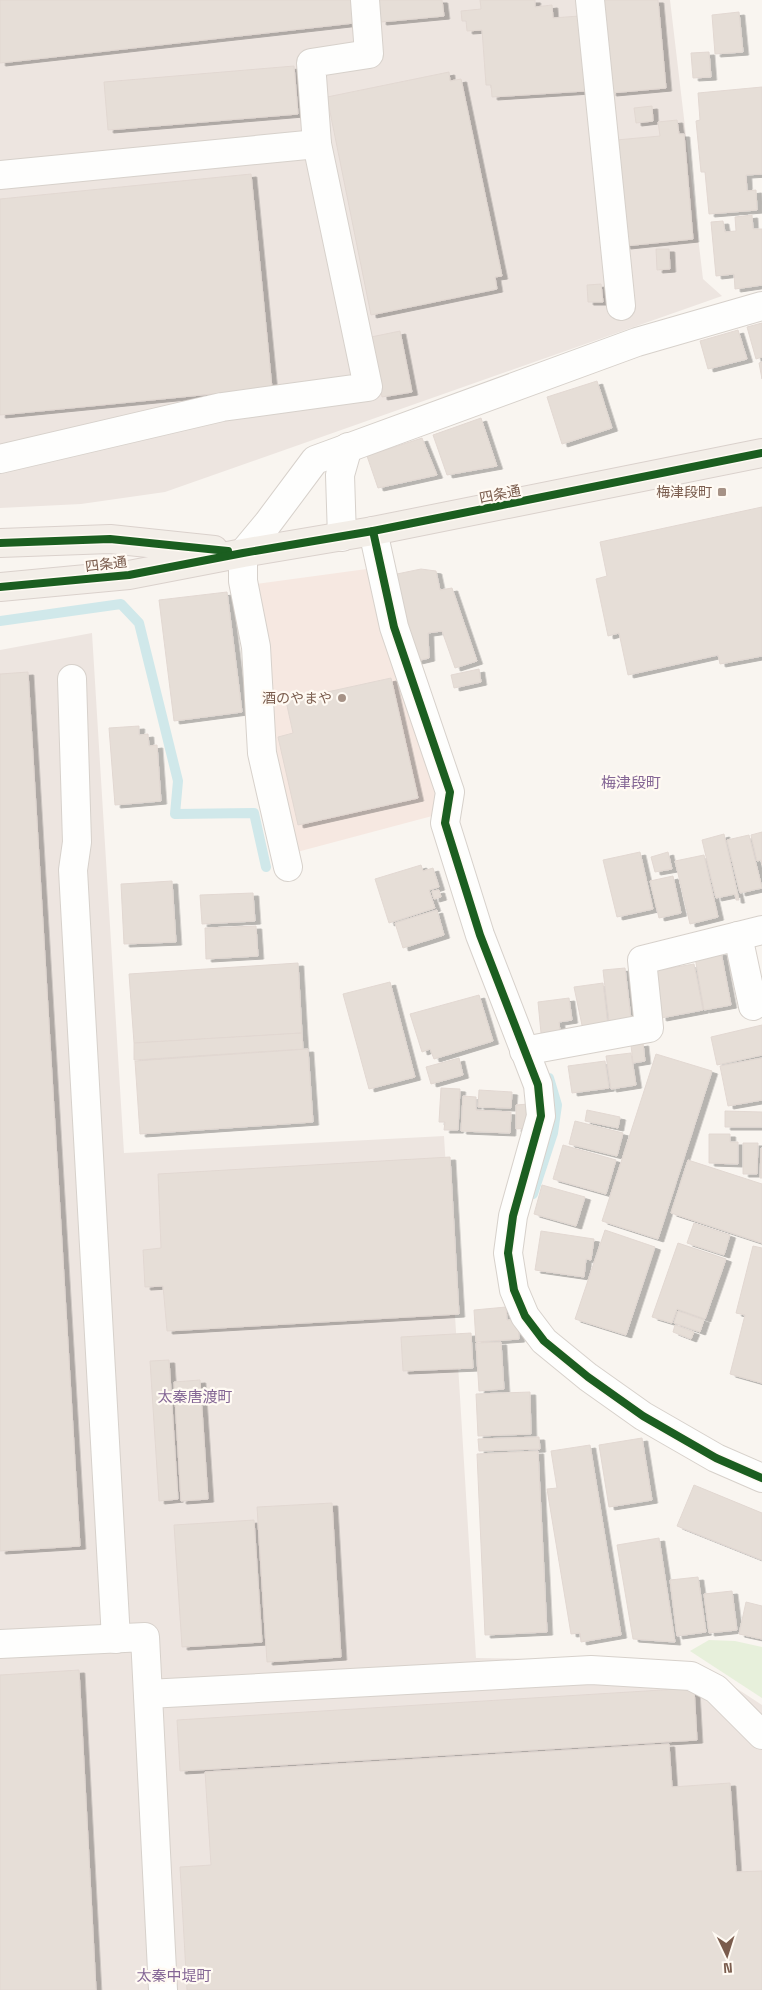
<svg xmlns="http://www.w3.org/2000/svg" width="762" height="1990" font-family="'Space Grotesk','Noto Sans JP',sans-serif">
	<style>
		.commercial { fill: #f6e8e1 }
		.industrial { fill: #ede5e0 }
		.green { fill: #e7f0db }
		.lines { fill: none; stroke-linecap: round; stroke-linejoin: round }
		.stream { stroke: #d0e8ea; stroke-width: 10 }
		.building { fill: #e6ded7; stroke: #e2d8d2; filter: url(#shadow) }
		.minor-casing { stroke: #d7d1cb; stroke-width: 30 }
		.major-casing { stroke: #dad1cc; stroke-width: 30 }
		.minor { stroke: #fefefd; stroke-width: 28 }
		.major { stroke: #f3eee8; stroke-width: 28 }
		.cycleway-casing { stroke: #fffaf3; stroke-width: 11 }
		.cycleway { stroke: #1b5e20; stroke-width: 8 }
		.poi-dot { fill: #a69286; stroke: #fffaf3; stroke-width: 2 }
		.labels { text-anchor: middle; stroke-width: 4.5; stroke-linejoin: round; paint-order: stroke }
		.poi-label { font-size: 14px; fill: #7a5c4d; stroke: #fffaf3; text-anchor: end }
		.street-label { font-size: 14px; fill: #7a5c4d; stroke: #fffaf3 }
		.neighbourhood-label { font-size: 15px; fill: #846695; stroke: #fffaf3 }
	</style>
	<defs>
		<filter id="shadow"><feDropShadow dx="5.5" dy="3" stdDeviation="0" flood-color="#0004"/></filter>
	</defs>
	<rect width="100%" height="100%" fill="#f9f5f0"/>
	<!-- commercial -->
	<path class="commercial" d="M 374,568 L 443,791 L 434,800 L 436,815 L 297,852 L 274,755 L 269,642 L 256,584 Z"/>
	<!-- industrial -->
	<g class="industrial">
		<path d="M 0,0 L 670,0 L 703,279 L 722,296 L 165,492 L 81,504 L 0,508 Z"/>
		<path d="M 92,633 L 124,1153 L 444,1136 L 476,1658 L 696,1662 L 762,1705 L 762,1990 L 0,1990 L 0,650 Z"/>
	</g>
	<!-- green -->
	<path class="green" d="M 709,1640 L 735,1641 L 762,1647 L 762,1698 L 690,1651 Z"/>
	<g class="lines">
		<!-- stream -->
		<g class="stream">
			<path d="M 0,621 L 121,604 L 139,623 L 178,781 L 175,814 L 254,813 L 266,867"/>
			<path d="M 533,1194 L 553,1133 L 557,1105 L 549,1078"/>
		</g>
	</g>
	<!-- building -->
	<g class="building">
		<path d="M 0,0 L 351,0 L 354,23 L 0,63 Z"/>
		<path d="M 379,0 L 442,0 L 444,16 L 381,22 Z"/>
		<path d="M 480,0 L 535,0 L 535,7 L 552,5 L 553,18 L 579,16 L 585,91 L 492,97 L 491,85 L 486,85 L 482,30 L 467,31 L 466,21 L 462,21 L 461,11 L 481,9 Z"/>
		<path d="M 603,0 L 658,0 L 666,88 L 611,93 Z"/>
		<path d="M 739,12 L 743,52 L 715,54 L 712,15 Z"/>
		<path d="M 709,52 L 711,77 L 693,78 L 691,53 Z"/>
		<path d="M 294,66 L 298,114 L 108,130 L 104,82 Z"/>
		<path d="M 449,72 L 450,81 L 461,79 L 502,276 L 495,277 L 497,289 L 371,315 L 327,97 Z"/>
		<path d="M 762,87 L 762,174 L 746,175 L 747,191 L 756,190 L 757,210 L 709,214 L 705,172 L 701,172 L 696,121 L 700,120 L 698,93 Z"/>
		<path d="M 652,106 L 653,121 L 636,123 L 634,108 Z"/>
		<path d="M 677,120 L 679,134 L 684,134 L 693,239 L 625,246 L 616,140 L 660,136 L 658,122 Z"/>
		<path d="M 251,174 L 272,388 L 0,415 L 0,199 Z"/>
		<path d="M 752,215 L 753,229 L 762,229 L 762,285 L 735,289 L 734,274 L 716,276 L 711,222 L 723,221 L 725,232 L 736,231 L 735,217 Z"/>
		<path d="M 656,249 L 669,249 L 670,269 L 657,270 Z"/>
		<path d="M 601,284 L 603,302 L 588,302 L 587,285 Z"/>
		<path d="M 762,323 L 762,357 L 756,359 L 747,327 Z"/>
		<path d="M 738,330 L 747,359 L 708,369 L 700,341 Z"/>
		<path d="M 400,331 L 412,392 L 382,397 L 371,337 Z"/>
		<path d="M 762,362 L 762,379 L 759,363 Z"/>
		<path d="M 597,381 L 612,428 L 562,444 L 547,397 Z"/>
		<path d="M 481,418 L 497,466 L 447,475 L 433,435 Z"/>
		<path d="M 422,438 L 437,475 L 378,488 L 367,456 Z"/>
		<path d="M 762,507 L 762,656 L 720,664 L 718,655 L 628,675 L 619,633 L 608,636 L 596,579 L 607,576 L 600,542 Z"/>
		<path d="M 421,569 L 436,571 L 440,590 L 452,588 L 477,661 L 455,668 L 442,631 L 428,633 L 429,658 L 412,662 L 392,575 Z"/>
		<path d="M 227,592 L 242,712 L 174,721 L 159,600 Z"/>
		<path d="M 479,669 L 481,682 L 454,688 L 451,675 Z"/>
		<path d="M 28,672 L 80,1546 L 0,1551 L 0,674 Z"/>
		<path d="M 391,678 L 418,798 L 298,825 L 278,737 L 293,733 L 286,701 Z"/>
		<path d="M 139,726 L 139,735 L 148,734 L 149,746 L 157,745 L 161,801 L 115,805 L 109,728 Z"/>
		<path d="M 762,832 L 762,865 L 761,860 L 757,861 L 751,835 Z"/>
		<path d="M 724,834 L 739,900 L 736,900 L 735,894 L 716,898 L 702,840 Z"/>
		<path d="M 749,835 L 762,888 L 740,893 L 727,840 Z"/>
		<path d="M 640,852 L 653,909 L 617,917 L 603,860 Z"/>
		<path d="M 668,852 L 672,869 L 655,872 L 651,857 Z"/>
		<path d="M 704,855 L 718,917 L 690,924 L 675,861 Z"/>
		<path d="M 421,865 L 423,871 L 433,868 L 439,887 L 429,890 L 435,908 L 389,923 L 375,879 Z"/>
		<path d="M 673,876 L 681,913 L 659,918 L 650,881 Z"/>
		<path d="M 172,881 L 176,942 L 124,944 L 121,884 Z"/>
		<path d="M 439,890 L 441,897 L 434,899 L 432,891 Z"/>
		<path d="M 253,893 L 255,921 L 202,924 L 200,895 Z"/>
		<path d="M 437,910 L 444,935 L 403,948 L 395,923 Z"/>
		<path d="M 256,926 L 258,956 L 206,959 L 205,928 Z"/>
		<path d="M 721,952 L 731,1005 L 704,1010 L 695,957 Z"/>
		<path d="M 298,963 L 302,1033 L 134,1043 L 129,974 Z"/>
		<path d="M 694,964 L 703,1010 L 661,1018 L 653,971 Z"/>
		<path d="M 625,968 L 631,1019 L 609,1021 L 603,970 Z"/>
		<path d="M 390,982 L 415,1077 L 369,1089 L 343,994 Z"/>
		<path d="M 603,983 L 608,1027 L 583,1030 L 574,987 Z"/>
		<path d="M 479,995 L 493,1041 L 434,1059 L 430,1049 L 422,1052 L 410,1014 Z"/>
		<path d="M 569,998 L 572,1020 L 559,1022 L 560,1031 L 541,1033 L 538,1002 Z"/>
		<path d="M 762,1025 L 762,1055 L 717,1065 L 711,1037 Z"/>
		<path d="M 302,1033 L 303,1049 L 134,1060 L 134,1043 Z"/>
		<path d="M 643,1043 L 645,1061 L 633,1063 L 631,1045 Z"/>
		<path d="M 308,1049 L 313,1122 L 140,1134 L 135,1061 Z"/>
		<path d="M 631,1053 L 636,1085 L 611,1089 L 606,1056 Z"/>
		<path d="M 656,1054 L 712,1071 L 658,1239 L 602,1221 Z"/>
		<path d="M 459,1058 L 463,1075 L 431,1084 L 426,1067 Z"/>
		<path d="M 762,1058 L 762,1100 L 728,1106 L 720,1066 Z"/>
		<path d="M 605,1061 L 609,1088 L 572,1093 L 568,1066 Z"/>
		<path d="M 441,1088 L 460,1089 L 458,1130 L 444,1130 L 445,1122 L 439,1122 Z"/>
		<path d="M 479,1090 L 512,1092 L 511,1108 L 478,1107 Z"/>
		<path d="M 463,1096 L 476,1097 L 476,1110 L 511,1112 L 510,1133 L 461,1131 Z"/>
		<path d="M 528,1104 L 528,1128 L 516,1129 L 516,1105 Z"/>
		<path d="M 587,1110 L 620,1117 L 618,1128 L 585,1121 Z"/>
		<path d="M 725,1111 L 762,1112 L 762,1127 L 725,1127 Z"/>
		<path d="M 575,1121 L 623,1133 L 617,1156 L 569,1144 Z"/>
		<path d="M 709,1134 L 730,1134 L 730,1142 L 738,1142 L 738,1164 L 709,1163 Z"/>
		<path d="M 743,1143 L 758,1143 L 757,1174 L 743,1174 Z"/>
		<path d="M 563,1145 L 616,1160 L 606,1194 L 553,1179 Z"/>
		<path d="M 761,1148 L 762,1148 L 762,1178 L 760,1178 Z"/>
		<path d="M 450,1157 L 459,1314 L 167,1331 L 163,1286 L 145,1287 L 143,1250 L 161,1248 L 158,1174 Z"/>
		<path d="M 688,1160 L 762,1184 L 762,1243 L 671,1213 Z"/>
		<path d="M 542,1185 L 585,1197 L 576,1226 L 534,1214 Z"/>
		<path d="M 694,1223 L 730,1235 L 724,1255 L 687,1243 Z"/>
		<path d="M 605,1230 L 655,1247 L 626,1335 L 575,1319 Z"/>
		<path d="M 541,1231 L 594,1239 L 591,1260 L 586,1259 L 584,1277 L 535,1270 Z"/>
		<path d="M 678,1243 L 726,1259 L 705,1319 L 677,1309 L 672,1323 L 652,1317 Z"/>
		<path d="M 753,1246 L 762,1248 L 762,1383 L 730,1374 L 745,1315 L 736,1313 Z"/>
		<path d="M 506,1307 L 507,1320 L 518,1319 L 519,1339 L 476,1342 L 474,1310 Z"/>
		<path d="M 678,1311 L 704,1320 L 700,1332 L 674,1323 Z"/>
		<path d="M 675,1325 L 694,1332 L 691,1339 L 673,1332 Z"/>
		<path d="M 471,1333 L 473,1368 L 403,1371 L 401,1337 Z"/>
		<path d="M 501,1342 L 504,1389 L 479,1391 L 476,1343 Z"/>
		<path d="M 169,1360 L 178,1499 L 159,1501 L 150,1361 Z"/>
		<path d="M 200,1380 L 208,1499 L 181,1501 L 174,1382 Z"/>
		<path d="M 530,1392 L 531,1434 L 478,1436 L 476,1394 Z"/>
		<path d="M 539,1437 L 540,1449 L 479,1451 L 478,1439 Z"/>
		<path d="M 642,1438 L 652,1500 L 609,1507 L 599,1445 Z"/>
		<path d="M 590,1445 L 621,1635 L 581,1642 L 580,1633 L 571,1634 L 547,1489 L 557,1488 L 551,1451 Z"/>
		<path d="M 538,1451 L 547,1632 L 485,1635 L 477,1454 Z"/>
		<path d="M 694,1485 L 762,1513 L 762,1560 L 677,1526 Z"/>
		<path d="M 332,1503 L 341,1657 L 267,1662 L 257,1507 Z"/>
		<path d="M 254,1520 L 262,1642 L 182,1647 L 174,1525 Z"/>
		<path d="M 659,1538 L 675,1642 L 633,1639 L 617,1545 Z"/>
		<path d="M 698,1577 L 706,1632 L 677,1636 L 670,1580 Z"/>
		<path d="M 732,1591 L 737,1630 L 709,1633 L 704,1594 Z"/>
		<path d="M 746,1602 L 762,1606 L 762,1639 L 739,1634 Z"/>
		<path d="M 79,1670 L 96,1990 L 0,1990 L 0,1675 Z"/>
		<path d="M 694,1688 L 697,1740 L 180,1771 L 177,1720 Z"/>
		<path d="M 669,1744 L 672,1787 L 730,1783 L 736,1872 L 762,1871 L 762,1990 L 187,1990 L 180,1867 L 211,1865 L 205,1772 Z"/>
	</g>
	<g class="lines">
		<defs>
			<g id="minor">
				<path d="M 590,0 L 621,306"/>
				<path d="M 0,175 L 317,144"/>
				<path d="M 0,459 L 222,407 L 368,387 L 317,144 L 311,63 L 369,54 L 365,0"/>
				<path d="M 373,531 L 394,627 L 450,792 L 445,823 L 480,935 L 538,1085 L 541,1116 L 513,1216 L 508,1253 L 514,1290 L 525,1316 L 544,1341 L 588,1377 L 643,1416 L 716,1458 L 762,1478"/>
				<path d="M 342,537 L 340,475 L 348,447"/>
				<path d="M 72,679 L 77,842 L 73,870 L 116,1639"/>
				<path d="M 288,867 L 262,753 L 256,647 L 243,581 L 243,553 L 268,523 L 315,460 L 637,342 L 762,306"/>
				<path d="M 738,936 L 753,1006"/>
				<path d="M 524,1051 L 649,1028 L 642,960 L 762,930"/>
				<path d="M 0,1644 L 145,1637 L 163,1990"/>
				<path d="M 148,1694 L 591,1670 L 691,1676 L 716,1689 L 762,1735"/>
			</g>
			<g id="major">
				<path d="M 0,543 L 110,539 L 214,550"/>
				<path d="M 0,587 L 129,575 L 243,553 L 373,531 L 762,453"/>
			</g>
		</defs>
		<!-- minor casing -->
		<use href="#minor" class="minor-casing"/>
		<!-- major casing -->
		<use href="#major" class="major-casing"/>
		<!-- minor -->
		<use href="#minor" class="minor"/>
		<!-- major -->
		<use href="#major" class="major"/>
		<defs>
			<g id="cycleway">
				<path d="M 373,531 L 394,627 L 450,792 L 445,823 L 480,935 L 538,1085 L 541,1116 L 513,1216 L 508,1253 L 514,1290 L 525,1316 L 544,1341 L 588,1377 L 643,1416 L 716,1458 L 762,1478"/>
				<path d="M 0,543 L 110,539 L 228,551"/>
				<path d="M 0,587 L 129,575 L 243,553 L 373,531 L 762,453"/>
			</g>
		</defs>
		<!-- cycleway casing -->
		<use href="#cycleway" class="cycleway-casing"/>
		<!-- cycleway -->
		<use href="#cycleway" class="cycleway"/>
	</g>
	<!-- markers -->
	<g class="poi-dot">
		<rect x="717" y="487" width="10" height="10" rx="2.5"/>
		<circle cx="342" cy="698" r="5"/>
	</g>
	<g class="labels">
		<!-- poi labels -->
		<g class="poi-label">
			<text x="712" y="497">梅津段町</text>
			<text x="332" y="703">酒のやまや</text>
		</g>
		<!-- street labels -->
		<g class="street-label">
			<text transform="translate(500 494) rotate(-11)" y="5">四条通</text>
			<text transform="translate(106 564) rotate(-7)" y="5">四条通</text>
		</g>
		<!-- neighbourhood labels -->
		<g class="neighbourhood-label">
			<text x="631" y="788">梅津段町</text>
			<text x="195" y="1402">太秦唐渡町</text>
			<text x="174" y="1981">太秦中堤町</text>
		</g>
	</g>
	<!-- north arrow -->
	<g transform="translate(727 1955) rotate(176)" stroke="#fffaf3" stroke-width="4" paint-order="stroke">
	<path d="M0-4L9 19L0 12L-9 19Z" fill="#7a5c4d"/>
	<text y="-8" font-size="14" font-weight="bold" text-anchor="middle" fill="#7a5c4d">N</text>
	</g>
</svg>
